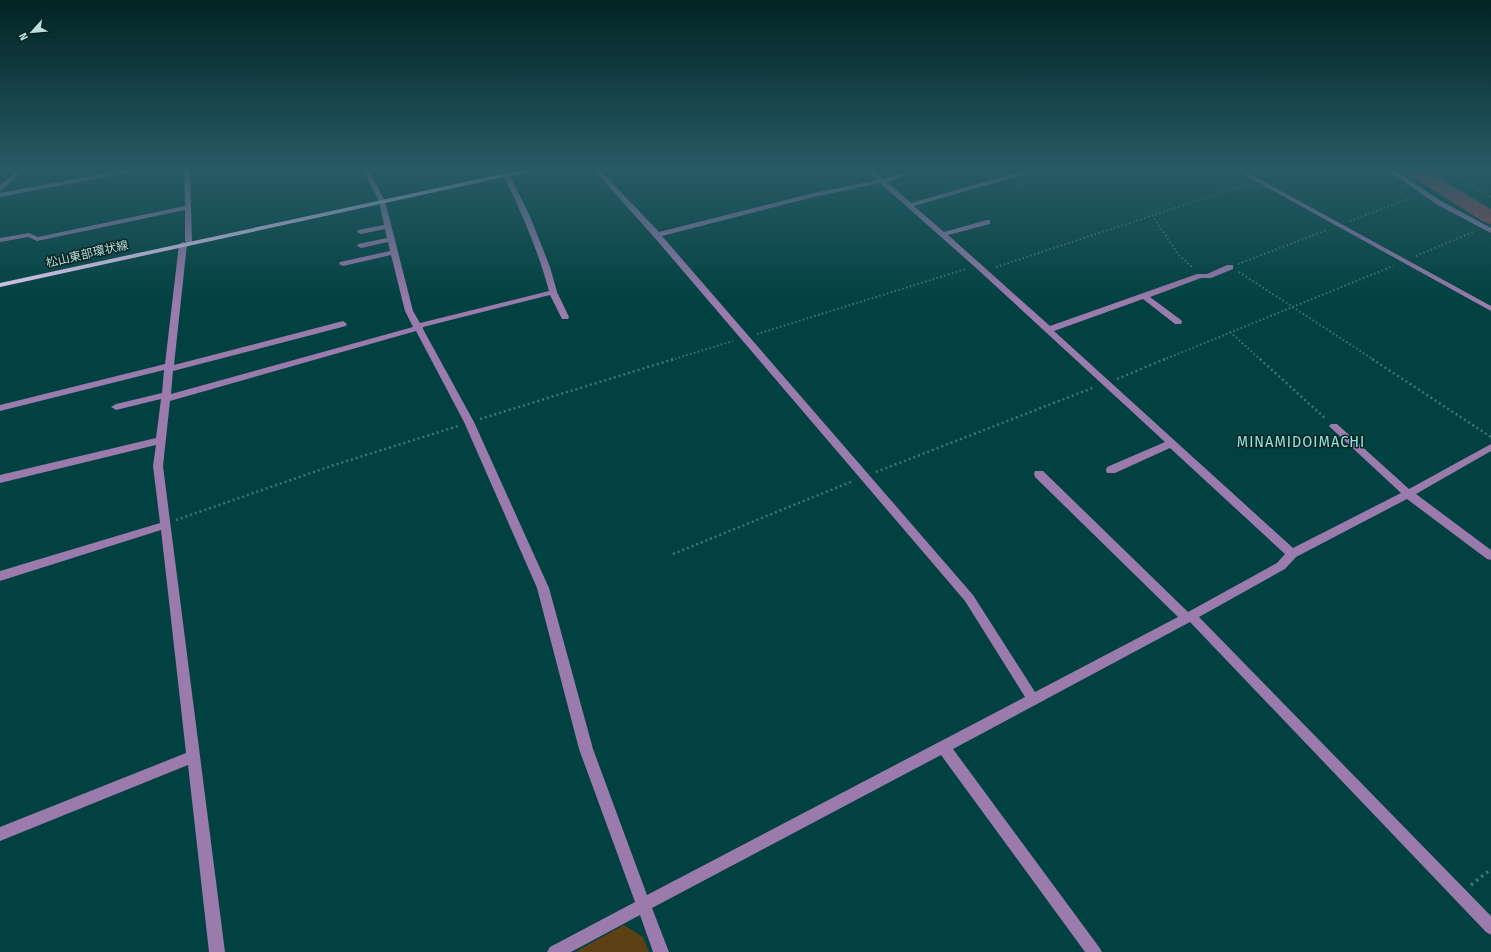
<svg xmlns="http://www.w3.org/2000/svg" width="1491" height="952" font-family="'Fira Sans Condensed','Noto Sans JP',sans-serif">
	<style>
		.green { fill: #5e4015 }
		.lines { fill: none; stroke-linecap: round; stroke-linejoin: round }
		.river { fill: #a14451; fill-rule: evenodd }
		.path-far2 { stroke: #407575; stroke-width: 2; stroke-dasharray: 1.5 2.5; stroke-linecap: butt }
		.path-far1 { stroke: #407575; stroke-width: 2.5; stroke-dasharray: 2 3; stroke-linecap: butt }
		.path { stroke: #407575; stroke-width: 3.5; stroke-dasharray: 2.5 4; stroke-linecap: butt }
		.minor { fill: #9b7aac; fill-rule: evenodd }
		.major { fill: #e8cef7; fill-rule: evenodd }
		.labels { text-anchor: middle; stroke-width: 3; stroke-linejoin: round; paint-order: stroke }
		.far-street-label { font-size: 12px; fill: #bbdddc; stroke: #062524 }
		.quarter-label { font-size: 16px; letter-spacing: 1px; fill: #97dfdd; stroke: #062524 }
	</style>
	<rect width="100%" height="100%" fill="#024141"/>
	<!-- green -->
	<path class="green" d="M 624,925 L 643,937 L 649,952 L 575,952 Z"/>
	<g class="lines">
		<!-- river -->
		<path class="river" d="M 1403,169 L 1424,169 L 1491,209 L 1491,224 L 1484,222 L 1406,173 Z"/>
		<!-- path-far2 -->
		<g class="path-far2">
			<path d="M 1445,169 L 1491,197"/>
			<path d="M 1271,177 L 1297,169"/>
			<path d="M 1152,215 L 1178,254 L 1193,268"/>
			<path d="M 1350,221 L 1413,197"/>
			<path d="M 1416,256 L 1473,232"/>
			<path d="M 1238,264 L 1327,230"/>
			<path d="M 996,267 L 1248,184"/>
			<path d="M 1239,272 L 1374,360"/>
			<path d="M 1230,332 L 1261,360"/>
			<path d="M 757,334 L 966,269"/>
			<path d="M 671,360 L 733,341"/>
			<path d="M 1163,360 L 1393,266"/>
		</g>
		<!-- path-far1 -->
		<g class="path-far1">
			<path d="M 1260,359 L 1326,419"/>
			<path d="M 1372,359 L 1491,437"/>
			<path d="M 1117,379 L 1165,359"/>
			<path d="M 480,419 L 674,359"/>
			<path d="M 876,472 L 1095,387"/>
			<path d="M 176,520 L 331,466 L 458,426"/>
			<path d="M 673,554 L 853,481"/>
		</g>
		<!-- path -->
		<path class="path" d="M 1471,885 L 1491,869"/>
		<!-- minor -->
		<g class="minor">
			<path d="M 20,169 L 26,169 L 0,191 L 0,185 Z"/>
			<path d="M 128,169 L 139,169 L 136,171 L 0,197 L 0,193 Z"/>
			<path d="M 184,169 L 190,169 L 192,244 L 189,244 L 185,242 L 185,210 L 37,241 L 28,237 L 0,242 L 0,238 L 29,233 L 38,237 L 185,206 Z"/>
			<path d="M 362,169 L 368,169 L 385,201 L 413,311 L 420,323 L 549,291 C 538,250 521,212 503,174 L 504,173 L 509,174 L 529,214 L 550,267 L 557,292 L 569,317 L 568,319 L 562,319 L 550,295 L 423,327 L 423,329 L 474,422 L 549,588 L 593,749 L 647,895 L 1025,697 L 965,601 L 654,237 L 593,169 L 599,169 L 659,232 L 814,193 L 877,180 L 865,169 L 871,169 L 883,179 L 916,169 L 924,169 L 923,170 L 887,182 L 911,203 L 1023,171 L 1026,173 L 1025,174 L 914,206 L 944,232 L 987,220 L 990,220 L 990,224 L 948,235 L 1050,326 L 1197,274 L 1207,274 L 1227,265 L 1233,265 L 1233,269 L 1211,278 L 1201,278 L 1150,297 L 1181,320 L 1182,322 L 1181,324 L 1175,324 L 1143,299 L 1054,331 L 1293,548 L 1401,493 L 1331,428 L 1329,426 L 1331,424 L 1337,424 L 1409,489 L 1491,444 L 1491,451 L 1416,494 L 1491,550 L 1491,560 L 1487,559 L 1407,499 L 1296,557 L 1285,569 L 1199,617 L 1491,916 L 1491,935 L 1486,932 L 1190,622 L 953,749 L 1099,947 L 1102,952 L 1085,952 L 941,755 L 652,908 L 669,952 L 653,952 L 640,915 L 571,952 L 547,952 L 550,947 L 635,902 L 579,749 L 537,588 L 464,422 L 416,331 L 170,401 L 163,466 L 225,952 L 209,952 L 188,765 L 0,841 L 0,827 L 186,753 L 161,530 L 0,581 L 0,571 L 160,523 L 153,466 L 156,445 L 0,483 L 0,475 L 156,438 L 161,399 L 116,410 L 111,407 L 116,404 L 162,393 L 164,370 L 0,411 L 0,405 L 165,364 L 179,244 L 183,242 L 187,244 L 174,365 L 343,321 L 347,324 L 346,326 L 173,371 L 171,394 L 413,327 L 405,311 L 391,255 L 343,266 L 339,264 L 340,262 L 390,251 L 388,242 L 361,248 L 357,246 L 358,244 L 387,238 L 385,229 L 361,234 L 357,232 L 358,230 L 384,225 L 379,201 ZM 880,183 L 975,267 L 1165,442 L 1107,467 L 1106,470 L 1107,473 L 1115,473 L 1170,448 L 1285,554 L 1277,563 L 1188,612 L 1043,471 L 1035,471 L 1034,474 L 1035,477 L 1178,617 L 1035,692 L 973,595 L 662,236 L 814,197 Z"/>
			<path d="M 1234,169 L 1241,169 L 1491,306 L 1491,311 Z"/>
			<path d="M 1386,169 L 1393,169 L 1441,201 L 1491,228 L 1491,233 L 1436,204 Z"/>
		</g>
		<!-- major -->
		<path class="major" d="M 525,169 L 535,169 L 532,171 L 0,287 L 0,283 Z"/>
	</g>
	<!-- sky -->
	<linearGradient id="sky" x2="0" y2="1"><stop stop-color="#012424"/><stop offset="0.56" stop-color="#285a65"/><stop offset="1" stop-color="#285a65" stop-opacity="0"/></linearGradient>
	<rect width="1491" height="302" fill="url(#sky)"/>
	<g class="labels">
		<!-- far-street labels -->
		<g class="far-street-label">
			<text transform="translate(87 254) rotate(-13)" y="4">松山東部環状線</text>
		</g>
		<!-- quarter labels -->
		<g class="quarter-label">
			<text x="1301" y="447">MINAMIDOIMACHI</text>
		</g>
	</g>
	<!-- north arrow -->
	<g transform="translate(32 32) rotate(243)" stroke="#062524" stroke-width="3" paint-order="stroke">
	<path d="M0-3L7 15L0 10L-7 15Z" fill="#bbdddc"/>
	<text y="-6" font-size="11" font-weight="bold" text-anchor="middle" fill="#bbdddc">N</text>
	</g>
</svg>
